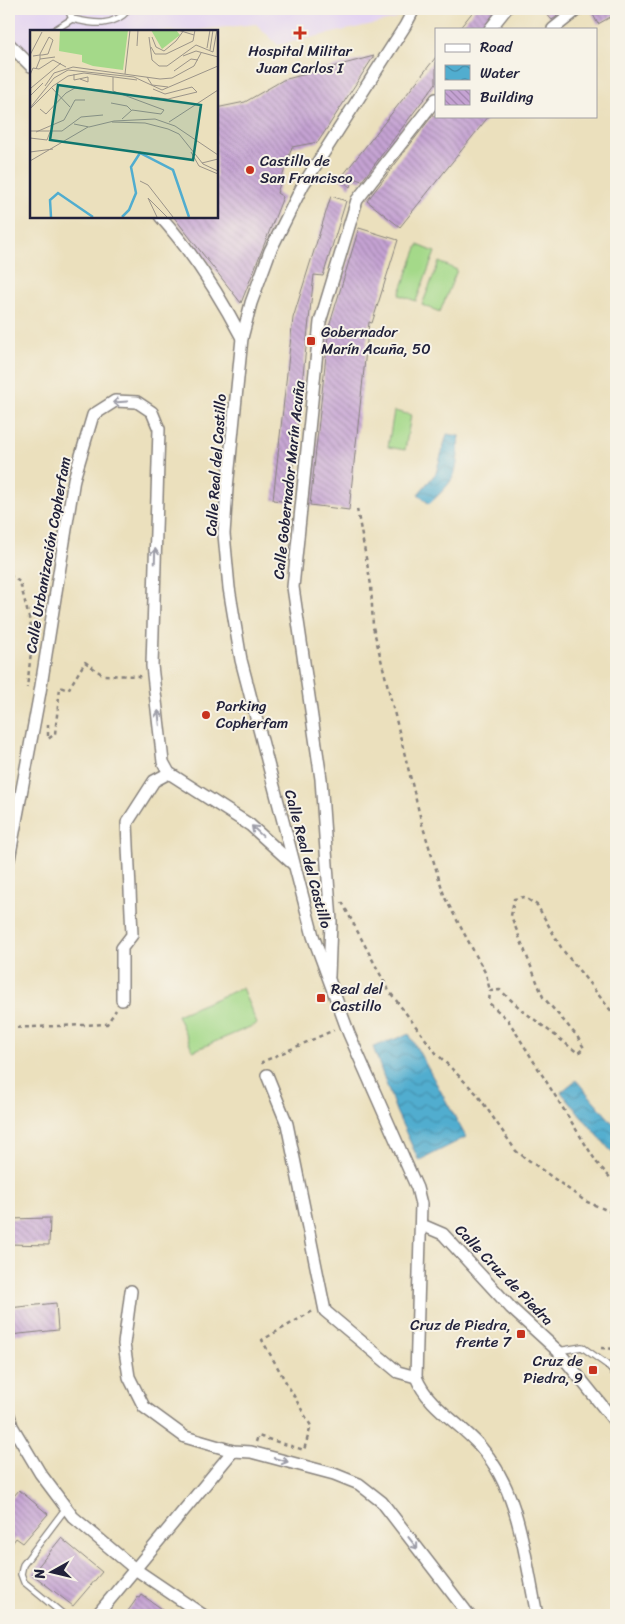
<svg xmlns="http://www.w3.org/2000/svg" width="625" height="1624" font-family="Sriracha,sans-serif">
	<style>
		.built { fill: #e3d3f2 }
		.grass { fill: #a4d989; stroke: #637e62 }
		.water { fill: url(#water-waves); stroke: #3a6885 }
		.building { fill: url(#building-back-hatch) }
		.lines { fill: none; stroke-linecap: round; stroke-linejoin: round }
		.service-casing { stroke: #86817c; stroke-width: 8 }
		.minor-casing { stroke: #86817c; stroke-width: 14 }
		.path { stroke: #86817c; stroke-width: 2.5; stroke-dasharray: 4 4; stroke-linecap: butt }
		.service { stroke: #fff; stroke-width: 5.5 }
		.minor { stroke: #fff; stroke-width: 11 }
		.oneway { stroke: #9c9ca7 }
		.poi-dot { fill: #c8321e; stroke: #f7f3e8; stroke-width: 2 }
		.labels { text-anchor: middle; stroke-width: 4; stroke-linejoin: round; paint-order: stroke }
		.poi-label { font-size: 15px; fill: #22223b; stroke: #f7f3e8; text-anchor: start }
		.street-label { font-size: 15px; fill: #22223b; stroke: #f7f3e8 }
		.inset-river { fill: none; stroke: #51adcf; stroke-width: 2.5 }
		.inset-road { fill: none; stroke: #9b9489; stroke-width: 1 }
		.view { fill: #0f766e; fill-opacity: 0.15; stroke: #0f766e; stroke-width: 2.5 }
		.inset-edge { fill: none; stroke: #22223b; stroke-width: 2.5 }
	</style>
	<defs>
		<pattern id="water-waves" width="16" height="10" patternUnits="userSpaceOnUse" patternTransform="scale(1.25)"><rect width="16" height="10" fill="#51adcf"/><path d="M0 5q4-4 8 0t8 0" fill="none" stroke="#438ca9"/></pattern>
		<pattern id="building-back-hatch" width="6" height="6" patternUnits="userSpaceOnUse" patternTransform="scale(1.25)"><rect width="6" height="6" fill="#c5a3d3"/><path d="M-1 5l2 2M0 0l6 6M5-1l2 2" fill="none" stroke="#a084ac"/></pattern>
	</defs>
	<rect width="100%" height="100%" fill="#f7f3e8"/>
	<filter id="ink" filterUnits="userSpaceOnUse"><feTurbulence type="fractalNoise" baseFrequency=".02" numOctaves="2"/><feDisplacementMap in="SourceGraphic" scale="10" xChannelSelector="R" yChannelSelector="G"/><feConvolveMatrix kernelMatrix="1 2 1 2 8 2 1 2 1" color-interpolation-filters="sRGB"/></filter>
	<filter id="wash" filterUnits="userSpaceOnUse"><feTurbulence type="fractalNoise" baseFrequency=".0096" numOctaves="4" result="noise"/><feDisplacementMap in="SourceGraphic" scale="20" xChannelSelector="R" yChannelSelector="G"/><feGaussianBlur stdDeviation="1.12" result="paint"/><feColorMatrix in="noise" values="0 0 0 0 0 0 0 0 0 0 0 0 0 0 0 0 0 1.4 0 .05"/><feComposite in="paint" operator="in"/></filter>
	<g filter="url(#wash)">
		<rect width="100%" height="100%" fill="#ebe0bd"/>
		<!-- built -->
		<path class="built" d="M 9,9 L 400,9 L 396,19 L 278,45 L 256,24 L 188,31 L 31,31 L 31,56 L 9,34 Z"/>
		<!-- grass -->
		<g class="grass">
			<path d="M 418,245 L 435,252 L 416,301 L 399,295 Z"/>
			<path d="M 439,262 L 457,270 L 440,312 L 422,305 Z"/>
			<path d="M 394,411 L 411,415 L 405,450 L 388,447 Z"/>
			<path d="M 242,988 L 257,1024 L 193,1051 L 177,1015 Z"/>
		</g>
		<!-- water -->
		<g class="water">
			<path d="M 447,434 L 459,436 C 457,475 458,477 429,504 L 418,494 L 436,473 Z"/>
			<path d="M 409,1034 L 466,1137 L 419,1161 L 396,1111 L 373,1047 Z"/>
			<path d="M 576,1080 L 616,1127 L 616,1157 L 561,1092 Z"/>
		</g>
		<g id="blocks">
			<!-- building -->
			<g class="building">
				<path d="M 475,9 L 497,9 L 483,29 L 459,29 Z"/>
				<path d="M 542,9 L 566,9 L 552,20 Z"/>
				<path d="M 590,9 L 616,9 L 616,14 L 598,24 Z"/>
				<path d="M 374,56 L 318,142 L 292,147 L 277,193 L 283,197 L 241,303 L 173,216 L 216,216 L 216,108 L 245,102 L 283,80 Z"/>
				<path d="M 436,57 L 436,83 L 362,181 L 353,178 L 350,187 L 340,179 Z"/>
				<path d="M 432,116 L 489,116 L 400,227 L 367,201 Z"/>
				<path d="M 331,196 L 346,201 L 323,276 L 314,275 L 289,502 L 273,500 L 293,318 Z"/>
				<path d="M 359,228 L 398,240 L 372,323 L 369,322 L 349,510 L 310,505 L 329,327 Z"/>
				<path d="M 50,1218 L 49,1245 L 9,1244 L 9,1219 Z"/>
				<path d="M 56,1303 L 58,1330 L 10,1335 L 9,1308 Z"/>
				<path d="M 19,1490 L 48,1514 L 23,1543 L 16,1538 L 9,1548 L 9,1502 Z"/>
				<path d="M 61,1538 L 102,1572 L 73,1606 L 32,1574 Z"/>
				<path d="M 142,1595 L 171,1615 L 125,1615 L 138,1597 L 140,1598 Z"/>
			</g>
		</g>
	</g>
	<g filter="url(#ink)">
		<use href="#blocks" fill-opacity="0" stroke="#86817c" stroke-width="1"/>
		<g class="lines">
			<defs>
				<g id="service">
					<path d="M 68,9 L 72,19"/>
					<path d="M 53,31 L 72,19 C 94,24 113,28 129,9"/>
					<path d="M 558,1351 L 582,1347 L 606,1364 L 616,1375"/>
					<path d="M 64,1615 L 24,1582 L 21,1574 L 23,1565 L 66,1508"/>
				</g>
				<g id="minor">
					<path d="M 414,9 L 405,26 L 303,185 L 270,251 L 251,303 L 242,338 L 227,488 L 224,534 L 229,588 L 241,660 L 313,936 L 349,1034 L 417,1188 L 421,1204 L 416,1377 C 428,1407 459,1422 480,1446 C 520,1491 525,1559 537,1615"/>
					<path d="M 490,29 L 506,9"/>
					<path d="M 553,29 L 578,9"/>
					<path d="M 9,44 L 31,66"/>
					<path d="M 160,216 C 193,253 219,294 242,338"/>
					<path d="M 9,859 L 40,692 L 74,479 L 93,415 L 115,401 L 137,402 L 152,412 L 159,429 L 152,666 L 163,762 L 169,773 L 250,825 L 293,864"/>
					<path d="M 329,976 L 331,922 L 321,779 L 293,587 L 320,322 L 357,200 L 436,99"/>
					<path d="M 122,1000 L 122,948 L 132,935 L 127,823 L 154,781 L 169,773"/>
					<path d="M 267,1075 L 287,1124 L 325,1311 L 398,1372 L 416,1377"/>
					<path d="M 422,1225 L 443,1234 L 511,1308 L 558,1351 L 616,1423"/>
					<path d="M 131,1291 L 124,1344 L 129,1377 L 144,1407 L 185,1437 L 233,1451 L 251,1452 L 334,1474 L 359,1484 L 382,1502 L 469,1615"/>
					<path d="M 9,1415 L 12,1426 L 40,1473 L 73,1517 L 135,1569 L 203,1615"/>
					<path d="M 97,1615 L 233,1451"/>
				</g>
			</defs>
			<!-- service casing -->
			<use href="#service" class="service-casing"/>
			<!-- minor casing -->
			<use href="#minor" class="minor-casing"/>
			<!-- path -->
			<g class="path">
				<path d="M 357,509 L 371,585 L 373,627 L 422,824 L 445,898 L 486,974 L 490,991"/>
				<path d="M 9,575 L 20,582 L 33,634 L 27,688"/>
				<path d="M 48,724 L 48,739 L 55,734 L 60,687 L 68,690 L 85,662 L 103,675 L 139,676 L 140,680"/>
				<path d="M 342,902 L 389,991 L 436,1053 L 477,1094 L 516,1151 L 585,1201 L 616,1214"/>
				<path d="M 616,1017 L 562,949 L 537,905 L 524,897 L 514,899 L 511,916 L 543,997 L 577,1036 L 584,1048 L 578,1053 L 522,1010 L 500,990 L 490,991 L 489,1003 L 508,1020 L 597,1163 L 616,1184"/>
				<path d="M 9,1028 L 107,1024 L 116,1010"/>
				<path d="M 263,1064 L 262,1062 L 334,1030"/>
				<path d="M 601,1348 L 616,1349"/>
				<path d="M 256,1442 L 258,1436 L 304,1450 L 311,1426 L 262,1340 L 313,1311"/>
			</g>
			<!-- service -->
			<use href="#service" class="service"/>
			<!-- minor -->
			<use href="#minor" class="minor"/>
		</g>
		<!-- one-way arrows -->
		<defs><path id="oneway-shaft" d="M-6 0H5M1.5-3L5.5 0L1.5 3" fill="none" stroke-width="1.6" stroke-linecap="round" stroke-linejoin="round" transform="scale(1.25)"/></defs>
		<g class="oneway">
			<use href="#oneway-shaft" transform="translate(120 402) rotate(176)"/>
			<use href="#oneway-shaft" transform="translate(155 556) rotate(-88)"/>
			<use href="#oneway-shaft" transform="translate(159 718) rotate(-96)"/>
			<use href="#oneway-shaft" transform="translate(257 831) rotate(-137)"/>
			<use href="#oneway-shaft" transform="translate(281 1460) rotate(15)"/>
			<use href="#oneway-shaft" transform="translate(413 1543) rotate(52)"/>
		</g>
	</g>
	<!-- markers -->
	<g class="poi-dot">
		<path d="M297.5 25.5h5v5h5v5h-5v5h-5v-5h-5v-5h5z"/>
		<circle cx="250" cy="170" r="5"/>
		<rect x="306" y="336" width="10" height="10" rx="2.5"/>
		<circle cx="206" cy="715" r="5"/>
		<rect x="316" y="993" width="10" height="10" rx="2.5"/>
		<rect x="516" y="1329" width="10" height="10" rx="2.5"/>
		<rect x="588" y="1365" width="10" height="10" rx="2.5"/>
	</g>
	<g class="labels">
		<!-- poi labels -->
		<g class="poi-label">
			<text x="300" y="56" text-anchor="middle">Hospital Militar<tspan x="300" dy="17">Juan Carlos I</tspan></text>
			<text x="260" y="166">Castillo de<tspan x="260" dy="17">San Francisco</tspan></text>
			<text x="321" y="337">Gobernador<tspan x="321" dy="17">Marín Acuña, 50</tspan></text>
			<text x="216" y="711">Parking<tspan x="216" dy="17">Copherfam</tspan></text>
			<text x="331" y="994">Real del<tspan x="331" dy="17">Castillo</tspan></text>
			<text x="511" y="1330" text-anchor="end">Cruz de Piedra,<tspan x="511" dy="17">frente 7</tspan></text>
			<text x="583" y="1366" text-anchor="end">Cruz de<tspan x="583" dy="17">Piedra, 9</tspan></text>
		</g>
		<!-- street labels -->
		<g class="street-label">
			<text transform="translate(216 465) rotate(-86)" y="5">Calle Real del Castillo</text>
			<text transform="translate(289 480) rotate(-84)" y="5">Calle Gobernador Marín Acuña</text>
			<text transform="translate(48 555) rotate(-80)" y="5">Calle Urbanización Copherfam</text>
			<text transform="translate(308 859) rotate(75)" y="5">Calle Real del Castillo</text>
			<text transform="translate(504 1275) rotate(46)" y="5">Calle Cruz de Piedra</text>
		</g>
	</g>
	<!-- overview -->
	<g transform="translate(30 30)">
		<rect width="188" height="188" fill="#ebe0bd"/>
		<path d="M 121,0 L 146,0 L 150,5 L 132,19 Z" fill="#a4d989"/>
		<path d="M 30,0 L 98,0 L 93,40 L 63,36 L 52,32 L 52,25 L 29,21 Z" fill="#a4d989"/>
		<path class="inset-river" d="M 21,187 L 20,170 L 28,163 L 63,187M 92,187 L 99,180 L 106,163 L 101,137 L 110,123 L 143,140 L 159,187"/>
		<path class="inset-road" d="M 148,0 L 164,5M 119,7 L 122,30 L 129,36 L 137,36 L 166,15 L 183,22 L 187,0M 122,7 L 126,17 L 134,21 L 146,11 L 154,0M 107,16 L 108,0M 121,17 L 125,24 L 136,24 L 163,11 L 165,0M 177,18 L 180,0M 180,20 L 183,0M 0,25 L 12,2M 3,26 L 10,25 L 12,25 L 18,24 L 23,10 L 19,7 L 10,24 L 10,29 L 6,39M 153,26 L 166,21 L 188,27M 10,29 L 25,27M 144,41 L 161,29 L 168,30M 44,44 L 44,50 L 58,47 L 58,52 L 50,49M 95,44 L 100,0M 0,45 L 3,38 L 9,39 L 23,30 L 36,37M 83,47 L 83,61 L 134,80 L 131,84 L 102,80 L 92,89M 117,47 L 122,55 L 138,57M 15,56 L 24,43 L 43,37 L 130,49 L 142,48 L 164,36 L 171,23M 21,57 L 40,77M 1,58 L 31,33M 0,66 L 13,53M 121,67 L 138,69 L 167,62 L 162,57 L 135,64 L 123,59M 81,73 L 97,76 L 101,80M 0,78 L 24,48 L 38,40 L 104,47 L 132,60 L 188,36M 1,78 L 23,56 L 38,46 L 54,43 L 107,50M 10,79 L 16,84 L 36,63 L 45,58 L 73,60M 82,92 L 115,93 L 138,99 L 149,104 L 173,134 L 188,141M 139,92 L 188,60M 44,94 L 59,97 L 84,91 L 125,89 L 145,96 L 188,125M 0,101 L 32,101 L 51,87 L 73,85M 6,102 L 34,90 L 45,70 L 55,70M 0,108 L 17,110 L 20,102M 0,122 L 23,119M 161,122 L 169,136 L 188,144M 0,131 L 58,97M 172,133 L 188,129M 110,151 L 118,155 L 143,187M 127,187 L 118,168 L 137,187"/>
		<path class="view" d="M 28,55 L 171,75 L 163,130 L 20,110 Z"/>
		<rect width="188" height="188" class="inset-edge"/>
	</g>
	<!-- margin -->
	<rect width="625" height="1624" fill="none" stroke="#f7f3e8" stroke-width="30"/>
	<!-- legend -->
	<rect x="435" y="28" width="162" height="90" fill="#f7f3e8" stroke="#a29fa3"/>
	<rect x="445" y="44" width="25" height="8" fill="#ffffff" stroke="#a29fa3"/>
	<text x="480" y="52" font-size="15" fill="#22223b">Road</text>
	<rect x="445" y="65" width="25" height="15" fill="url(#water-waves)" stroke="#a29fa3"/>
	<text x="480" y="78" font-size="15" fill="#22223b">Water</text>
	<rect x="445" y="90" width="25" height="15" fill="url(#building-back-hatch)" stroke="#a29fa3"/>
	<text x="480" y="102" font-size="15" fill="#22223b">Building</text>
	<!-- north arrow -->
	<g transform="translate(52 1572) rotate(262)" stroke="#f7f3e8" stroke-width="4" paint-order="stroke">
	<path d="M0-4L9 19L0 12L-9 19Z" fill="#22223b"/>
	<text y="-8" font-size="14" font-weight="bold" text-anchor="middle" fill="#22223b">N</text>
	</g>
</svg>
